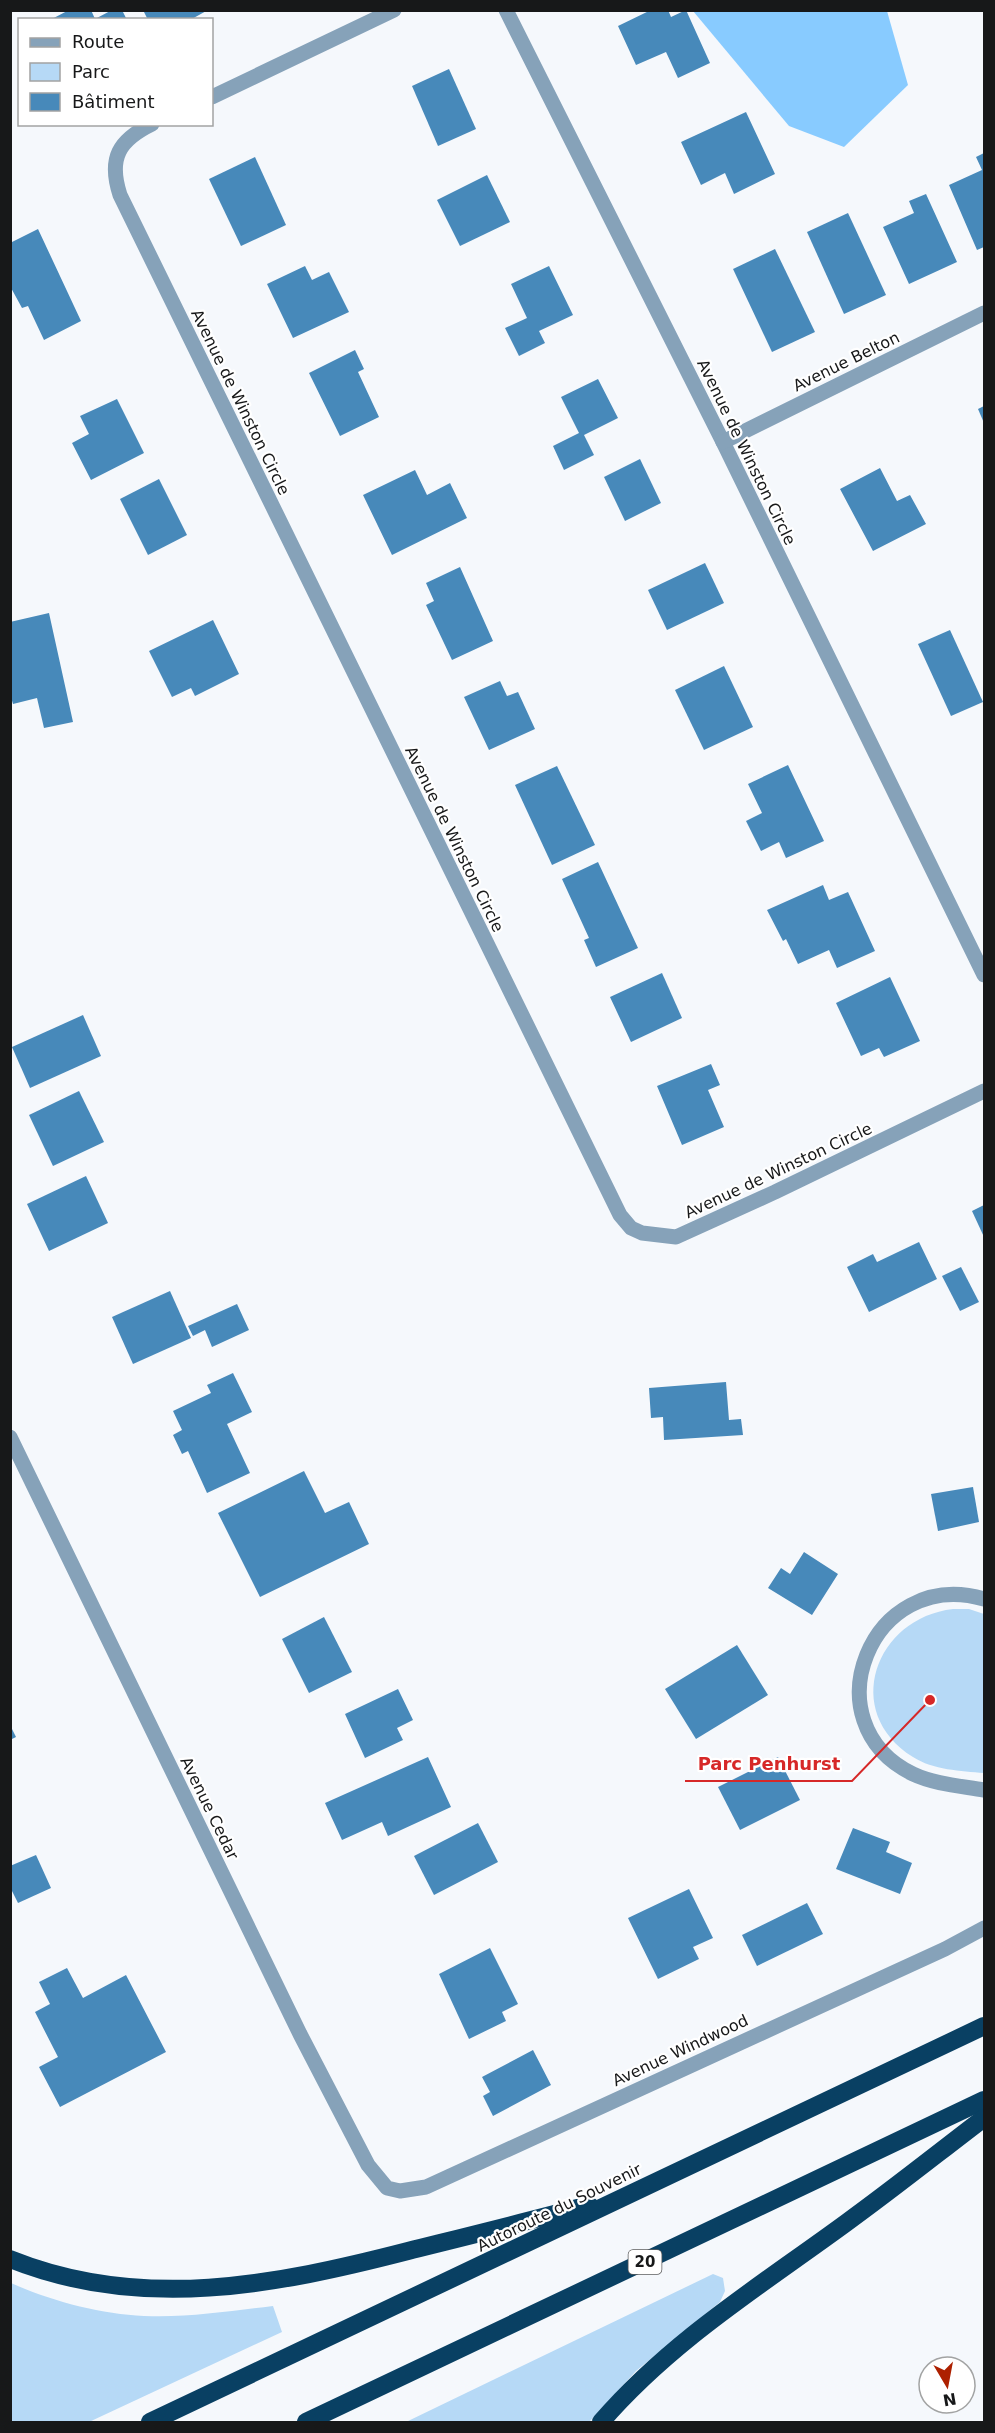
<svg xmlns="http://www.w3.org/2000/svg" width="995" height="2433" font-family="'DejaVu Sans',sans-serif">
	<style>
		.green { fill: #b6d9f6 }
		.forest { fill: #88cbff }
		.building { fill: #4789ba }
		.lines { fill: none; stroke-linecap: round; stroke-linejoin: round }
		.street { stroke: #86a2b9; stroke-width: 15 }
		.highway { stroke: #094063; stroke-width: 18 }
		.labels { text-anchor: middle; stroke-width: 4.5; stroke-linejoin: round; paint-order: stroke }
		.shield { fill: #fff; stroke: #5d5d5e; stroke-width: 1.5 }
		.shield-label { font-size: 15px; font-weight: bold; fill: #171819 }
		.street-label { font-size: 16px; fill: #171819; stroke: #fff }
		.leader { fill: none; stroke: #d62828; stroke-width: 2 }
		.callout-dot { fill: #d62828; stroke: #fff; stroke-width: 2 }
		.callout-label { font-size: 18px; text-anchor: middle; font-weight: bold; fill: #d62828; stroke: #fff; stroke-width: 4.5; stroke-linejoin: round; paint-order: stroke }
	</style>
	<rect width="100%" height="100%" fill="#f5f8fc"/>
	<!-- green -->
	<g class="green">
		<path d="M 953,1609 L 969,1609 L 984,1614 L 984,1773 C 961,1771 933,1770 913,1757 C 841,1712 875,1618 953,1609 Z"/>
		<path d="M 713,2274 L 723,2278 L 725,2291 L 720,2302 L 636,2371 L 589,2422 L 406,2422 Z"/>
		<path d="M 11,2283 C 51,2301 100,2314 144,2316 C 187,2318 231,2311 273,2306 L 282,2332 L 89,2422 L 11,2422 Z"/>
	</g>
	<!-- forest -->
	<path class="forest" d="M 693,11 L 887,11 L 908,85 L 844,147 L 789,126 Z"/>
	<!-- building -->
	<g class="building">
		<path d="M 69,10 L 91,10 L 95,19 L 112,10 L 122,10 L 127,20 L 50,20 Z"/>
		<path d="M 143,10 L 208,10 L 190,20 L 148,20 Z"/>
		<path d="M 651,10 L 668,10 L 671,17 L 686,10 L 710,63 L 678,78 L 666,52 L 636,65 L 618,26 Z"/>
		<path d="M 449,69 L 476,129 L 438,146 L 412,86 Z"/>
		<path d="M 746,112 L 775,174 L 734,194 L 725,173 L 701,185 L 681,142 Z"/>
		<path d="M 984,153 L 984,247 L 977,250 L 949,185 L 982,170 L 976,157 Z"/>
		<path d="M 255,157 L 286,225 L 241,246 L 209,179 Z"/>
		<path d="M 487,175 L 510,222 L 460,246 L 437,200 Z"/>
		<path d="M 926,194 L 957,262 L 909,284 L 883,227 L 914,213 L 909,201 Z"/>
		<path d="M 848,213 L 886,295 L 844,314 L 807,232 Z"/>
		<path d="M 38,229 L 81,321 L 44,340 L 28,306 L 22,308 L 10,286 L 10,243 Z"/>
		<path d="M 775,249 L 815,332 L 772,352 L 733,269 Z"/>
		<path d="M 305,266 L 312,280 L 329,272 L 349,312 L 293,338 L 267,284 Z"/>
		<path d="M 549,266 L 573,315 L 539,331 L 545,343 L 519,356 L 505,328 L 527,318 L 511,284 Z"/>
		<path d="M 355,350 L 364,369 L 358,372 L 379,417 L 340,436 L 309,373 Z"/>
		<path d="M 598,379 L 618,418 L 584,435 L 594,455 L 564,470 L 553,446 L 579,433 L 561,397 Z"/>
		<path d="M 117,399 L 144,453 L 91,480 L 72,443 L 89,434 L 80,416 Z"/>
		<path d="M 984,406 L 984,423 L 978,409 Z"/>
		<path d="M 640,459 L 661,503 L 625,521 L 604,477 Z"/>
		<path d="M 880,468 L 897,501 L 910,495 L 926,524 L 873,551 L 840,489 Z"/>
		<path d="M 415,470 L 427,495 L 450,483 L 467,518 L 392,555 L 363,495 Z"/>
		<path d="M 159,479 L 187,535 L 148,555 L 120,499 Z"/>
		<path d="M 705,563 L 724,603 L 667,630 L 648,590 Z"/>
		<path d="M 460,567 L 493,641 L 452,660 L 426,605 L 434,601 L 426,583 Z"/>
		<path d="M 49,613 L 73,722 L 44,728 L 37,698 L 13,704 L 10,694 L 10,622 Z"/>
		<path d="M 213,620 L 239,674 L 195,696 L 191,688 L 172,697 L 149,651 Z"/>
		<path d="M 950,630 L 983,702 L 951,716 L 918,644 Z"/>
		<path d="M 724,666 L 753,727 L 704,750 L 675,690 Z"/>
		<path d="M 500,681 L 507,696 L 518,692 L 535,729 L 489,750 L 464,697 Z"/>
		<path d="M 788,765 L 824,841 L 786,858 L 779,842 L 761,851 L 746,821 L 762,813 L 748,784 Z"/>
		<path d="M 557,766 L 595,845 L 552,865 L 515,785 Z"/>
		<path d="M 598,862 L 638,948 L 596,967 L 584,940 L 589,938 L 562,879 Z"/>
		<path d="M 823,885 L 829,900 L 848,892 L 875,951 L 837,968 L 829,950 L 798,964 L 786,939 L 783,941 L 767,910 Z"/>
		<path d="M 662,973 L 682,1018 L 631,1042 L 610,997 Z"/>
		<path d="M 890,977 L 920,1041 L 884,1057 L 879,1048 L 861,1056 L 836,1003 Z"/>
		<path d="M 83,1015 L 101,1056 L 30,1088 L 12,1047 Z"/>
		<path d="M 711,1064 L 720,1085 L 708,1090 L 724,1127 L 682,1145 L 657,1086 Z"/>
		<path d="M 79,1091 L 104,1142 L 53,1166 L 29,1115 Z"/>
		<path d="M 86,1176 L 108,1223 L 49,1251 L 27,1204 Z"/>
		<path d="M 984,1205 L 984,1237 L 972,1211 Z"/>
		<path d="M 919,1242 L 937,1279 L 869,1312 L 847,1267 L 873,1254 L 877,1262 Z"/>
		<path d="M 961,1267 L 979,1302 L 960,1311 L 942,1276 Z"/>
		<path d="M 170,1291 L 191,1338 L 133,1364 L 112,1317 Z"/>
		<path d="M 237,1304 L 249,1330 L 212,1347 L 205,1330 L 193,1336 L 188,1326 Z"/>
		<path d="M 233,1373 L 252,1412 L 227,1424 L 250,1473 L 207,1493 L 188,1451 L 182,1454 L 173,1435 L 182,1430 L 173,1411 L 211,1393 L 207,1385 Z"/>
		<path d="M 726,1382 L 729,1420 L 741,1419 L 743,1435 L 664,1440 L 663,1417 L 651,1418 L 649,1388 Z"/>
		<path d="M 304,1471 L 325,1513 L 349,1502 L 369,1544 L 260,1597 L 218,1513 Z"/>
		<path d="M 973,1487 L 979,1522 L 938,1531 L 931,1494 Z"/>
		<path d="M 804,1552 L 838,1574 L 812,1615 L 768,1588 L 781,1568 L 790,1574 Z"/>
		<path d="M 324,1617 L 352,1672 L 309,1693 L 282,1639 Z"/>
		<path d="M 737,1645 L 768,1695 L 696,1739 L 665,1689 Z"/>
		<path d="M 398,1689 L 413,1720 L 397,1728 L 403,1740 L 365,1758 L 345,1714 Z"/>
		<path d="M 10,1725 L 16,1737 L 10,1740 Z"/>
		<path d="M 428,1757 L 451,1807 L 388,1836 L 382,1822 L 342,1840 L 325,1803 Z"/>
		<path d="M 778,1757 L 800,1800 L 740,1830 L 718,1787 Z"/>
		<path d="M 478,1823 L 498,1862 L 434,1895 L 414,1856 Z"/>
		<path d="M 853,1828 L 890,1842 L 886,1852 L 912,1863 L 900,1894 L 836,1869 Z"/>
		<path d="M 36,1855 L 51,1888 L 18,1903 L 10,1887 L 10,1866 Z"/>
		<path d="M 689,1889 L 713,1938 L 693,1947 L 699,1959 L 658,1979 L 628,1918 Z"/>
		<path d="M 807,1903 L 823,1934 L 757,1966 L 742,1935 Z"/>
		<path d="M 490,1948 L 518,2004 L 502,2012 L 506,2021 L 469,2039 L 439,1974 Z"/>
		<path d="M 67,1968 L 83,1998 L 126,1975 L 166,2052 L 60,2107 L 39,2067 L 58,2057 L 35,2012 L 50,2004 L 39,1982 Z"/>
		<path d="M 533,2050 L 551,2085 L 493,2116 L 483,2096 L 490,2092 L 482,2077 Z"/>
	</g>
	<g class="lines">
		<!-- street -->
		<g class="street">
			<path d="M 506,10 L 723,442 L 984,975"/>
			<path d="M 212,97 L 394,10"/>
			<path d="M 152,124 C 119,140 108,158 120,195 L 620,1215 L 631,1228 L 642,1233 L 676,1237 L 775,1192 L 984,1091"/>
			<path d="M 723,442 L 984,313"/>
			<path d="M 10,1437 L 300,2034 L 368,2165 L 387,2188 L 400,2191 L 426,2187 L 945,1949 L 984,1928"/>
			<path d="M 984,1599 C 871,1566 808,1723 913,1774 C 934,1784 961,1786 984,1790"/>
		</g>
		<!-- highway -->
		<g class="highway">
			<path d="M 10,2259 C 142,2312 276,2285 408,2251 C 468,2236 529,2221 589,2205"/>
			<path d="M 150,2422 L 984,2026"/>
			<path d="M 306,2422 L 984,2100"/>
			<path d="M 601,2422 C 671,2341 760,2286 846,2223 C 893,2189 938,2153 984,2118"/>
		</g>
	</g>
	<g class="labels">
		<!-- shield labels -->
		<rect class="shield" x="628.5" y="2250" width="33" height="24" rx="4.5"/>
		<g class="shield-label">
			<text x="645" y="2267">20</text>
		</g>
		<!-- street labels -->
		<g class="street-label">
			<text transform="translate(846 361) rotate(-26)" y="6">Avenue Belton</text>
			<text transform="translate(241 402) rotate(64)" y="6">Avenue de Winston Circle</text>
			<text transform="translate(747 452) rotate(64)" y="6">Avenue de Winston Circle</text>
			<text transform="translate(455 839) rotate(64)" y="6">Avenue de Winston Circle</text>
			<text transform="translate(778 1170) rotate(-25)" y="6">Avenue de Winston Circle</text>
			<text transform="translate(210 1808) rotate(64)" y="6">Avenue Cedar</text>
			<text transform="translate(680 2050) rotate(-25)" y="6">Avenue Windwood</text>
			<text transform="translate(559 2207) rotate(-26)" y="6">Autoroute du Souvenir</text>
		</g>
	</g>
	<!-- callouts -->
	<path class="leader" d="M930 1700L852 1781H685"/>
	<circle class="callout-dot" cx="930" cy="1700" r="6"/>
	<g class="callout-label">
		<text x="769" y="1770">Parc Penhurst</text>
	</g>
	<!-- border -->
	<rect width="995" height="2433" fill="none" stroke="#171819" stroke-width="24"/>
	<!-- legend -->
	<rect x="18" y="18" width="195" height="108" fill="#ffffff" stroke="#a2a3a3" stroke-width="1.5"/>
	<rect x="30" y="38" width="30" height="9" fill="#86a2b9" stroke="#a2a3a3" stroke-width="1.5"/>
	<text x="72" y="48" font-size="18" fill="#171819">Route</text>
	<rect x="30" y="63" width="30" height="18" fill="#b6d9f6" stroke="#a2a3a3" stroke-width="1.5"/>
	<text x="72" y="78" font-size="18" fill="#171819">Parc</text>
	<rect x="30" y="93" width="30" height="18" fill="#4789ba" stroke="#a2a3a3" stroke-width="1.5"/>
	<text x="72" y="108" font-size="18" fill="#171819">Bâtiment</text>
	<!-- north arrow -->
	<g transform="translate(947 2385) rotate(170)"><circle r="28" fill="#ffffff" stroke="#a2a3a3" stroke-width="1.5"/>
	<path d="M0-4.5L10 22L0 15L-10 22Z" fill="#ad2000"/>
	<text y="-9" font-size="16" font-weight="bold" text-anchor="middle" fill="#171819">N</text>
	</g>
</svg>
